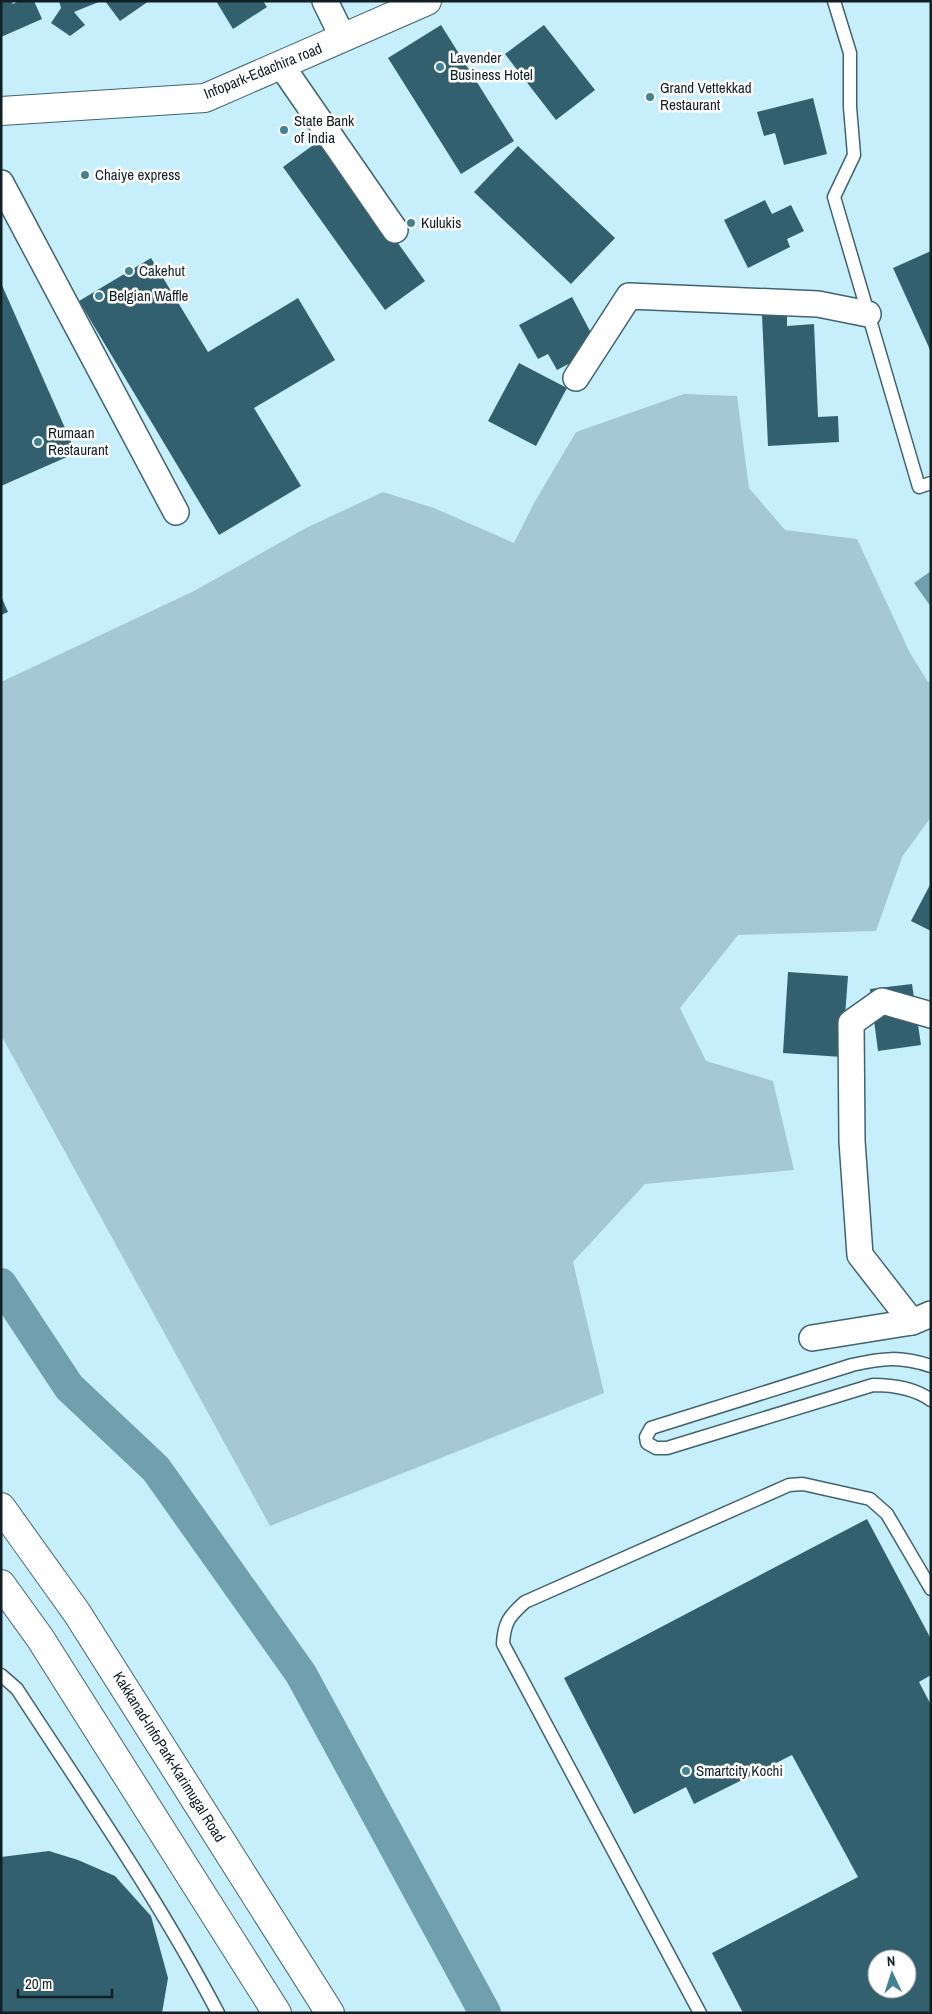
<svg xmlns="http://www.w3.org/2000/svg" width="932" height="2014" font-family="'Archivo Narrow',sans-serif">
	<style>
		.green { fill: #a4c9d4 }
		.water { fill: #70a0ae }
		.lines { fill: none; stroke-linecap: round; stroke-linejoin: round }
		.canal { stroke: #70a0ae; stroke-width: 32 }
		.building { fill: #32606e; fill-rule: evenodd }
		.lane-casing { stroke: #40646f; stroke-width: 15 }
		.street-casing { stroke: #40646f; stroke-width: 28 }
		.secondary-casing { stroke: #40646f; stroke-width: 30 }
		.lane { stroke: #fff; stroke-width: 12 }
		.street { stroke: #fff; stroke-width: 25 }
		.secondary { stroke: #fff; stroke-width: 28 }
		.poi-dot { fill: #408193; stroke: #fff; stroke-width: 2 }
		.labels { text-anchor: middle; stroke-width: 5; stroke-linejoin: round; paint-order: stroke }
		.poi-label { font-size: 15px; fill: #112025; stroke: #fff; text-anchor: start }
		.street-label { font-size: 15px; fill: #112025; stroke: #fff }
	</style>
	<rect width="100%" height="100%" fill="#c7effb"/>
	<!-- green -->
	<path class="green" d="M 684,394 L 737,396 L 749,488 L 785,530 L 857,539 L 910,653 L 928,682 L 931,681 L 931,817 L 902,857 L 876,931 L 738,935 L 680,1008 L 706,1061 L 773,1081 L 794,1170 L 645,1184 L 573,1262 L 604,1393 L 270,1526 L 1,1035 L 1,682 L 194,591 L 306,528 L 383,492 L 434,508 L 514,543 L 534,503 L 576,432 Z"/>
	<!-- water -->
	<path class="water" d="M 931,571 L 931,607 L 914,583 Z"/>
	<g class="lines">
		<!-- canal -->
		<path class="canal" d="M 1,1284 L 69,1387 L 156,1469 L 301,1674 L 485,2013"/>
	</g>
	<!-- building -->
	<g class="building">
		<path d="M 1,1 L 11,1 L 13,4 L 19,1 L 34,1 L 42,19 L 1,37 Z"/>
		<path d="M 59,1 L 101,1 L 74,12 L 85,25 L 70,36 L 51,23 L 61,8 Z"/>
		<path d="M 105,1 L 149,1 L 120,21 Z"/>
		<path d="M 216,1 L 263,1 L 267,7 L 233,29 Z"/>
		<path d="M 441,25 L 514,141 L 461,174 L 388,58 Z"/>
		<path d="M 544,25 L 595,90 L 556,120 L 505,54 Z"/>
		<path d="M 813,98 L 827,154 L 784,165 L 775,133 L 764,136 L 757,112 Z"/>
		<path d="M 323,138 L 425,281 L 385,310 L 283,167 Z"/>
		<path d="M 518,146 L 615,238 L 571,284 L 474,192 Z"/>
		<path d="M 765,200 L 772,214 L 791,205 L 804,231 L 787,239 L 790,247 L 748,268 L 724,220 Z"/>
		<path d="M 931,251 L 931,352 L 893,268 Z"/>
		<path d="M 151,258 L 208,352 L 298,298 L 335,360 L 254,408 L 301,486 L 219,535 L 79,301 Z"/>
		<path d="M 1,283 L 76,453 L 1,486 Z"/>
		<path d="M 572,297 L 599,348 L 557,370 L 548,354 L 538,359 L 519,325 Z"/>
		<path d="M 787,314 L 787,326 L 814,324 L 818,417 L 838,416 L 839,442 L 768,446 L 762,315 Z"/>
		<path d="M 519,363 L 567,388 L 536,446 L 488,421 Z"/>
		<path d="M 1,596 L 8,612 L 1,615 Z"/>
		<path d="M 931,883 L 931,931 L 911,921 Z"/>
		<path d="M 788,972 L 848,976 L 842,1057 L 783,1053 Z"/>
		<path d="M 912,984 L 921,1045 L 878,1051 L 870,989 Z"/>
		<path d="M 867,1519 L 931,1639 L 931,1675 L 919,1682 L 931,1705 L 931,2013 L 743,2013 L 712,1953 L 858,1877 L 792,1755 L 694,1804 L 686,1787 L 634,1814 L 564,1678 ZM 877,1959 L 907,1959 L 907,1989 L 877,1989 Z"/>
		<path d="M 49,1851 L 78,1860 L 115,1876 L 151,1916 L 168,1978 L 162,2013 L 1,2013 L 1,1857 Z"/>
	</g>
	<g class="lines">
		<defs>
			<g id="lane">
				<path d="M 834,1 L 850,53 L 850,107 L 854,155 L 834,197 L 919,487 L 931,483"/>
				<path d="M 931,1366 C 900,1356 883,1358 852,1365 L 651,1428 L 646,1437 L 647,1443 L 656,1448 L 667,1448 L 873,1385 C 893,1385 914,1388 931,1400"/>
				<path d="M 1,1675 L 17,1689 C 86,1795 159,1900 218,2013"/>
				<path d="M 700,2013 L 503,1644 C 504,1623 509,1616 525,1602 L 789,1485 L 803,1484 L 870,1499 L 887,1514 L 931,1589"/>
			</g>
			<g id="street">
				<path d="M 325,1 L 343,38"/>
				<path d="M 281,65 L 395,230"/>
				<path d="M 1,183 L 176,512"/>
				<path d="M 576,378 L 629,296 L 818,304 L 868,314"/>
				<path d="M 912,1322 L 860,1255 L 852,1141 L 851,1023 L 882,1001 L 931,1015"/>
				<path d="M 812,1338 L 912,1322 L 931,1314"/>
			</g>
			<g id="secondary">
				<path d="M 1,111 L 205,98 L 427,1"/>
				<path d="M 1,1507 L 77,1613 L 330,2013"/>
				<path d="M 1,1584 L 40,1638 L 277,2013"/>
			</g>
		</defs>
		<!-- lane casing -->
		<use href="#lane" class="lane-casing"/>
		<!-- street casing -->
		<use href="#street" class="street-casing"/>
		<!-- secondary casing -->
		<use href="#secondary" class="secondary-casing"/>
		<!-- lane -->
		<use href="#lane" class="lane"/>
		<!-- street -->
		<use href="#street" class="street"/>
		<!-- secondary -->
		<use href="#secondary" class="secondary"/>
	</g>
	<!-- markers -->
	<g class="poi-dot">
		<circle cx="440" cy="67" r="5"/>
		<circle cx="650" cy="97" r="5"/>
		<circle cx="284" cy="130" r="5"/>
		<circle cx="85" cy="175" r="5"/>
		<circle cx="411" cy="223" r="5"/>
		<circle cx="129" cy="271" r="5"/>
		<circle cx="99" cy="296" r="5"/>
		<circle cx="38" cy="442" r="5"/>
		<circle cx="686" cy="1771" r="5"/>
	</g>
	<g class="labels">
		<!-- poi labels -->
		<g class="poi-label">
			<text x="450" y="63">Lavender<tspan x="450" dy="17">Business Hotel</tspan></text>
			<text x="660" y="93">Grand Vettekkad<tspan x="660" dy="17">Restaurant</tspan></text>
			<text x="294" y="126">State Bank<tspan x="294" dy="17">of India</tspan></text>
			<text x="95" y="180">Chaiye express</text>
			<text x="421" y="228">Kulukis</text>
			<text x="139" y="276">Cakehut</text>
			<text x="109" y="301">Belgian Waffle</text>
			<text x="48" y="438">Rumaan<tspan x="48" dy="17">Restaurant</tspan></text>
			<text x="696" y="1776">Smartcity Kochi</text>
		</g>
		<!-- street labels -->
		<g class="street-label">
			<text transform="translate(263 71) rotate(-22)" y="5">Infopark-Edachira road</text>
			<text transform="translate(169 1757) rotate(58)" y="5">Kakkanad-InfoPark-Karimugal Road</text>
		</g>
	</g>
	<!-- border -->
	<rect width="932" height="2014" fill="none" stroke="#112025" stroke-width="5"/>
	<!-- north arrow -->
	<g transform="translate(892 1974) rotate(356)"><circle r="24" fill="#ffffff" stroke="#a0a6a8"/>
	<path d="M0-4L9 19L0 12L-9 19Z" fill="#408193"/>
	<text y="-8" font-size="14" font-weight="bold" text-anchor="middle" fill="#112025">N</text>
	</g>
	<!-- scale -->
	<path d="M18 1989v8h94v-8" fill="none" stroke="#112025" stroke-width="2.5"/>
	<text x="25" y="1989" font-size="15" fill="#112025" stroke="#ffffff" stroke-width="4" paint-order="stroke">20 m</text>
</svg>
